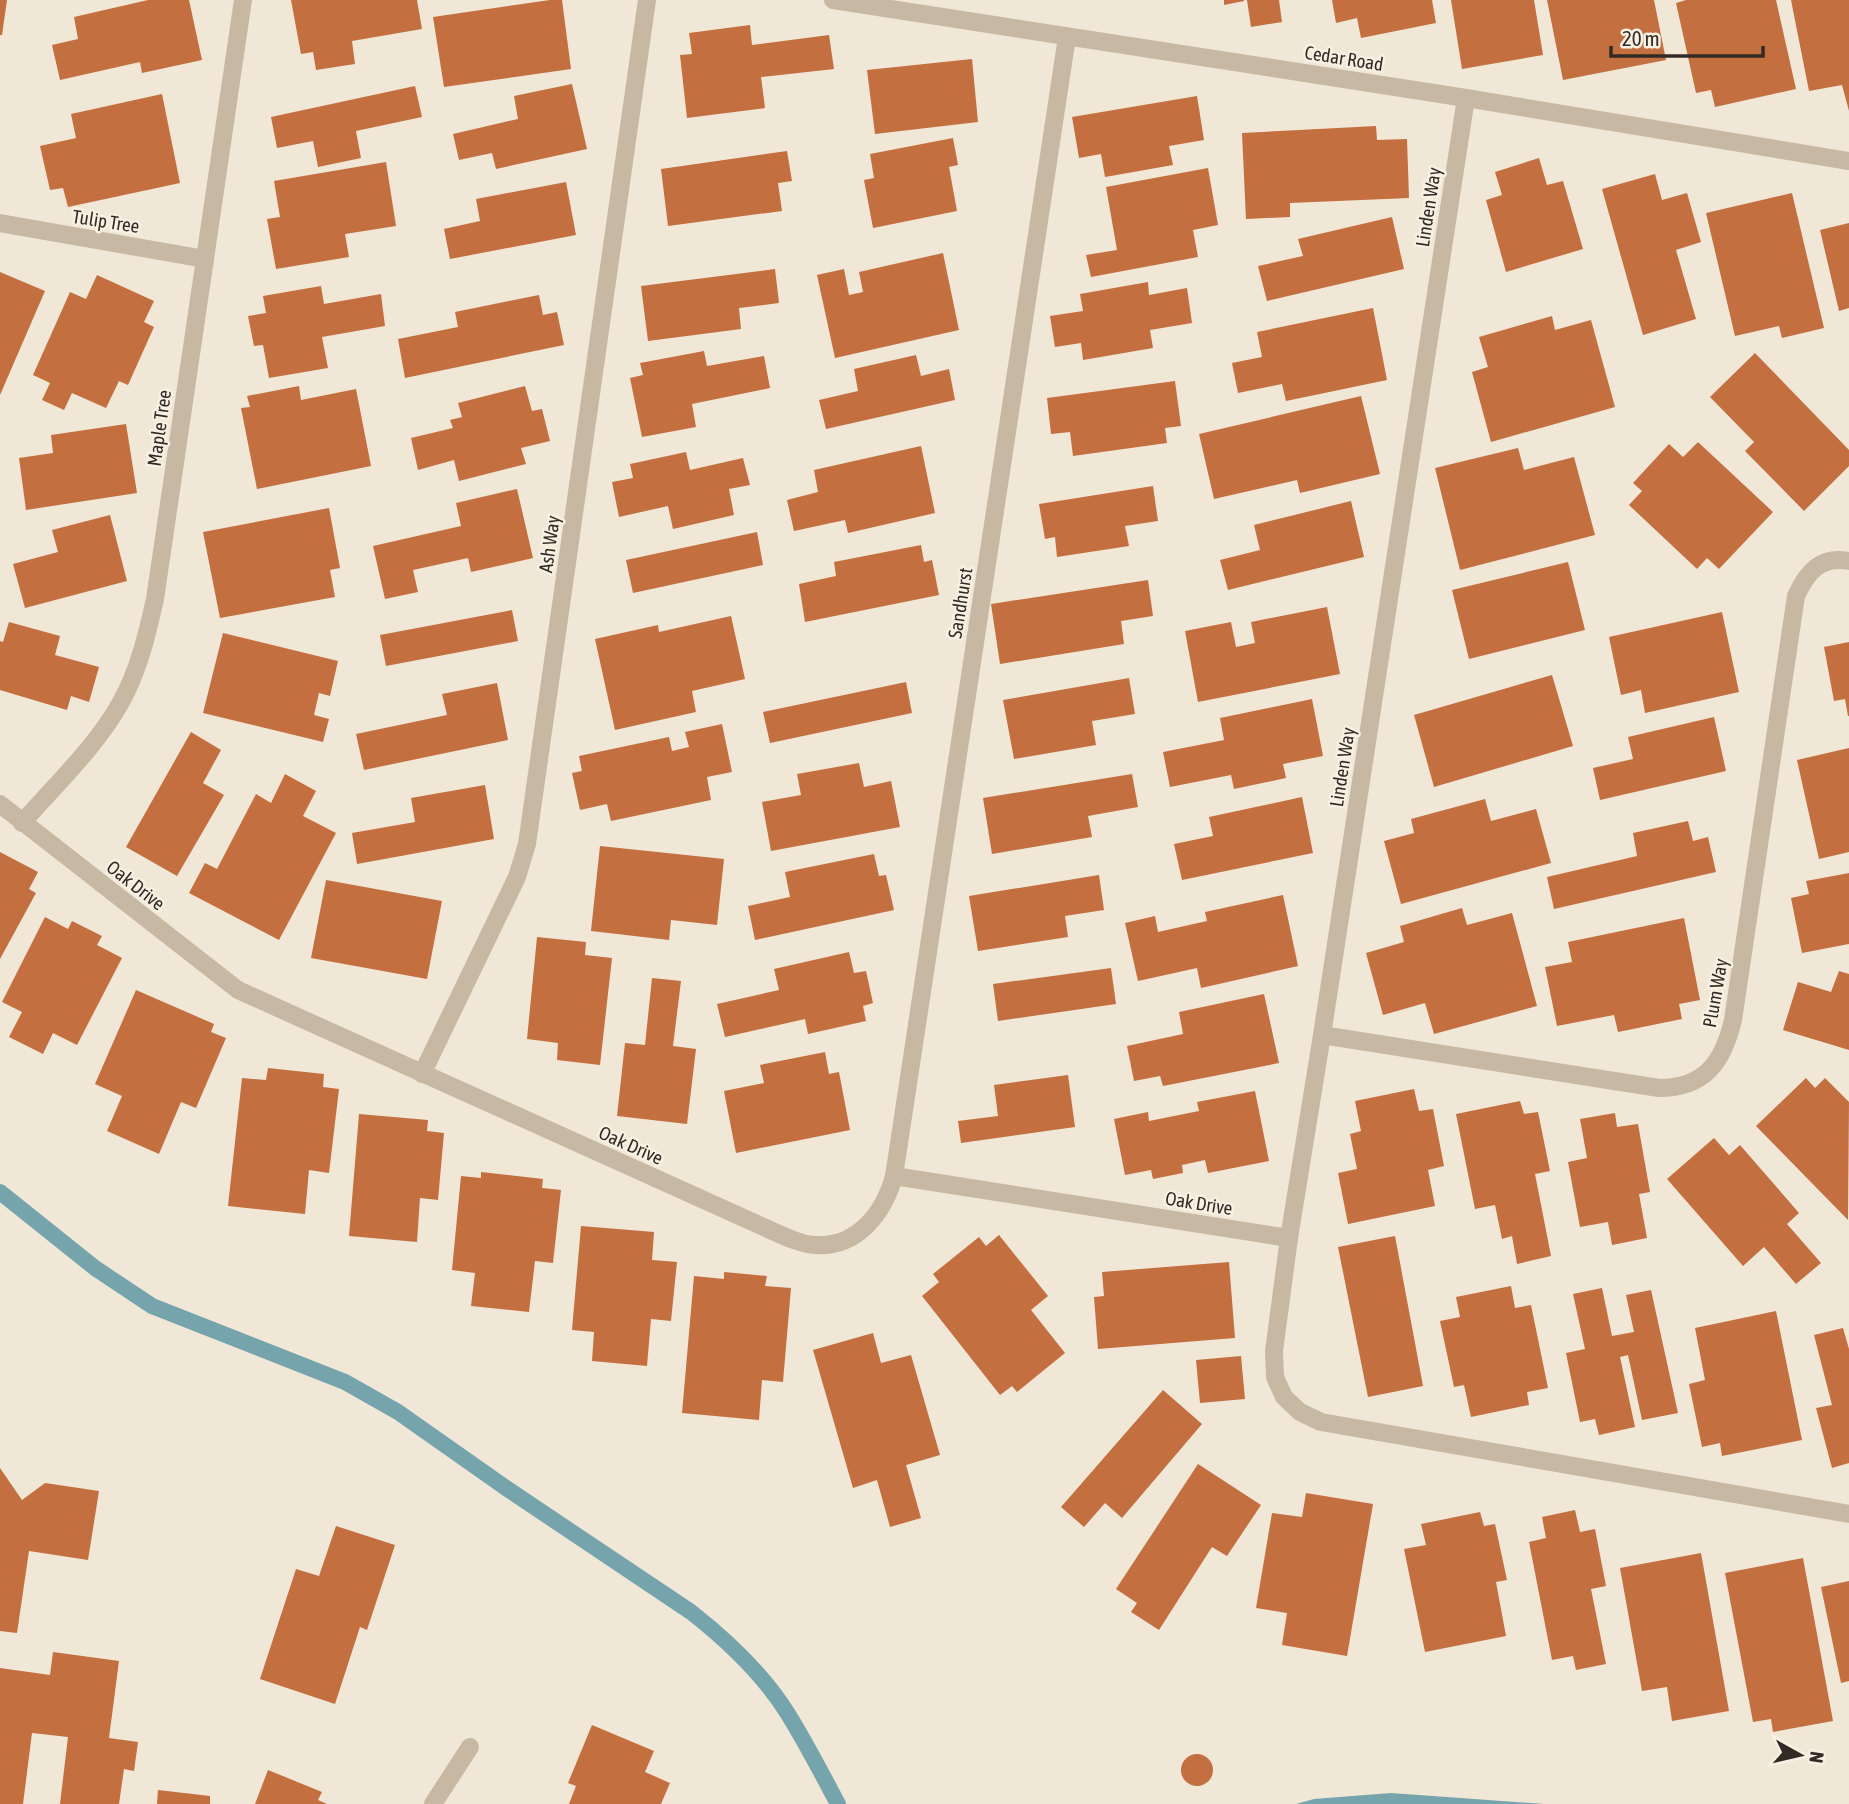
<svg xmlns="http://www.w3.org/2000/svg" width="1849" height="1804" font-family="'Asap Condensed',sans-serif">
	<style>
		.water { fill: #76a4ac }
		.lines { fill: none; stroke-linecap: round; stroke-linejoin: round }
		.stream { stroke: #76a4ac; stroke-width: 16 }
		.building { fill: #c46f40 }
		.street { stroke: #c7b8a3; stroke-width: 18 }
		.labels { text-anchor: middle; stroke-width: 5; stroke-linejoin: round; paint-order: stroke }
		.street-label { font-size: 19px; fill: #322b25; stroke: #f8f0e2 }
	</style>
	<rect width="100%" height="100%" fill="#f0e7d6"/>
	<!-- water -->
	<path class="water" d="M 1391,1793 L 1545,1804 L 1296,1804 L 1314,1799 Z"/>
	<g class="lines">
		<!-- stream -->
		<path class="stream" d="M 0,1192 L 95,1268 L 152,1306 L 345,1382 L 398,1412 L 506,1488 L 691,1612 C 728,1641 763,1674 788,1714 C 806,1743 822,1774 838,1804"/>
	</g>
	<!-- building -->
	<g class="building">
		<path d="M 0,0 L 7,0 L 2,35 L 0,35 Z"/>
		<path d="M 148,0 L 189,0 L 202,60 L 142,73 L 140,62 L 60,80 L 52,45 L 78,39 L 74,17 Z"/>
		<path d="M 291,0 L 417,0 L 422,29 L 352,41 L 355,64 L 316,70 L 313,52 L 301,54 Z"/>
		<path d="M 550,0 L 562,0 L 571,69 L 444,87 L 433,17 Z"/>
		<path d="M 1224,0 L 1244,0 L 1244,1 L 1224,5 Z"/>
		<path d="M 1247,0 L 1279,0 L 1282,22 L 1251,27 Z"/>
		<path d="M 1332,0 L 1432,0 L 1436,23 L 1361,38 L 1357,18 L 1336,23 Z"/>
		<path d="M 1451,0 L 1534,0 L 1543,55 L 1462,69 Z"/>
		<path d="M 1547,0 L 1654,0 L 1666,60 L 1563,80 Z"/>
		<path d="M 1686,0 L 1776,0 L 1796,89 L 1715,107 L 1711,90 L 1696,93 L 1676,3 Z"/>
		<path d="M 1791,0 L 1849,0 L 1849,111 L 1842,85 L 1809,91 Z"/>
		<path d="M 750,25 L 752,45 L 829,35 L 834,69 L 761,77 L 765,108 L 687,118 L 680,55 L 692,54 L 689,33 Z"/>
		<path d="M 972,59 L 978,122 L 875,134 L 867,70 Z"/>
		<path d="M 572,84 L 587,149 L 496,169 L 492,153 L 459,160 L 453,134 L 518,119 L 514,96 Z"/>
		<path d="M 415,86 L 422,117 L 356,131 L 361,158 L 318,167 L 313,141 L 277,148 L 271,117 Z"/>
		<path d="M 162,94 L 180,183 L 68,207 L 63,188 L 50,190 L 40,146 L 76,138 L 71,114 Z"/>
		<path d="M 1197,96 L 1204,140 L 1169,146 L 1173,165 L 1105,177 L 1101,154 L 1079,158 L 1072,117 Z"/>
		<path d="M 1376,126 L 1377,140 L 1407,139 L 1409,198 L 1290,203 L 1290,217 L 1246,219 L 1242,133 Z"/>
		<path d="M 953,138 L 958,165 L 949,167 L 957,211 L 873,228 L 864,180 L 874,178 L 870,154 Z"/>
		<path d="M 787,151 L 792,181 L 778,183 L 782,211 L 668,226 L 661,169 Z"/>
		<path d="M 1539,158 L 1547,185 L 1563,181 L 1583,249 L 1506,272 L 1486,200 L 1502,195 L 1495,172 Z"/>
		<path d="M 386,162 L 396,226 L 345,234 L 349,257 L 276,269 L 267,219 L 280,217 L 274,181 Z"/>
		<path d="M 1208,168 L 1218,225 L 1193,230 L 1198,257 L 1091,277 L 1086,255 L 1117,250 L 1106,187 Z"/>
		<path d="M 1655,174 L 1662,200 L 1687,193 L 1701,242 L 1676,250 L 1696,319 L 1643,335 L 1602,189 Z"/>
		<path d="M 566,182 L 576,235 L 450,259 L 444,229 L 480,221 L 476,199 Z"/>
		<path d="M 1792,193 L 1824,328 L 1782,338 L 1779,326 L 1735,336 L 1706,213 Z"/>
		<path d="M 1392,217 L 1404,269 L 1267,301 L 1258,266 L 1303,256 L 1298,239 Z"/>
		<path d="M 1849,223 L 1849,308 L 1839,311 L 1820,230 Z"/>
		<path d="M 943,253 L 959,330 L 835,358 L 817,275 L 844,269 L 849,295 L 863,292 L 859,272 Z"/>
		<path d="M 775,269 L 779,303 L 739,308 L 741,329 L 648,341 L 641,286 Z"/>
		<path d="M 0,272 L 45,291 L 0,395 Z"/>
		<path d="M 97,275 L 154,301 L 144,322 L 154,327 L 128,385 L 119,381 L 106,408 L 72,393 L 64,410 L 42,400 L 50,383 L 33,375 L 70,292 L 86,299 Z"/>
		<path d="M 1148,282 L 1149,295 L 1187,288 L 1192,323 L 1150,330 L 1153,348 L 1083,360 L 1081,343 L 1055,347 L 1050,316 L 1083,311 L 1080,294 Z"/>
		<path d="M 321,286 L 324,304 L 381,294 L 385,326 L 322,337 L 328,368 L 269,378 L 263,345 L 254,346 L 248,316 L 266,313 L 263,296 Z"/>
		<path d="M 539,295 L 543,315 L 557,312 L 564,345 L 405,378 L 398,339 L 458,327 L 455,312 Z"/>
		<path d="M 1373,308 L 1387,380 L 1286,401 L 1282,384 L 1238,393 L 1232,363 L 1262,357 L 1257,332 Z"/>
		<path d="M 1552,316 L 1555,330 L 1591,320 L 1615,407 L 1491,442 L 1472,372 L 1488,367 L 1479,337 Z"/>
		<path d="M 704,351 L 707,366 L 764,356 L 770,388 L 692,404 L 696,427 L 642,437 L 630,378 L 643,375 L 640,363 Z"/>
		<path d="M 1755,353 L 1849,450 L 1849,466 L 1804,511 L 1745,451 L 1754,442 L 1710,397 Z"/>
		<path d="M 916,355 L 921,376 L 949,369 L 955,400 L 826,429 L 819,400 L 858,391 L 854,369 Z"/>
		<path d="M 1175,381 L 1181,426 L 1165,428 L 1167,443 L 1073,456 L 1070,432 L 1051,434 L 1047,398 Z"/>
		<path d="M 299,386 L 301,400 L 356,389 L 371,466 L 257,489 L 241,408 L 250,407 L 247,396 Z"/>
		<path d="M 525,386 L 532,411 L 542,409 L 550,441 L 521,448 L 526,464 L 459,481 L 454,460 L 418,470 L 411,438 L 453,428 L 450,420 L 462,417 L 458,403 Z"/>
		<path d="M 1361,396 L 1380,474 L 1300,493 L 1297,480 L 1214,499 L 1199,434 Z"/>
		<path d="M 126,424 L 137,493 L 26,510 L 19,458 L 53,453 L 51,435 Z"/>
		<path d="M 1698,442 L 1773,512 L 1719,569 L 1707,558 L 1697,569 L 1629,505 L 1642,491 L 1633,483 L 1669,444 L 1683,457 Z"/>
		<path d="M 921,446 L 935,513 L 848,533 L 845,520 L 794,531 L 787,500 L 818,492 L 814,470 Z"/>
		<path d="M 1518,448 L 1524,470 L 1574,457 L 1595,535 L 1460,570 L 1435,468 Z"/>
		<path d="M 686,452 L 690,470 L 743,458 L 750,485 L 729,489 L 734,515 L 673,529 L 668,506 L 619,517 L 612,482 L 633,478 L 630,464 Z"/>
		<path d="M 1153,486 L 1158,521 L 1125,526 L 1129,546 L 1057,557 L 1055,537 L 1045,539 L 1039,504 Z"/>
		<path d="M 517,489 L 533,558 L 471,572 L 468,558 L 413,570 L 418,592 L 385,599 L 373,546 L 461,526 L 456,503 Z"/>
		<path d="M 1351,501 L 1364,557 L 1228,590 L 1220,560 L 1260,550 L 1254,525 Z"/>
		<path d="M 329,508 L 340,568 L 330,570 L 335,597 L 220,618 L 203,532 Z"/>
		<path d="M 110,515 L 127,581 L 25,608 L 13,564 L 58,552 L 52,530 Z"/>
		<path d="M 757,532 L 763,565 L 633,593 L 626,560 Z"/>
		<path d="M 921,545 L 924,562 L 932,560 L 939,595 L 805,622 L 799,584 L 836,576 L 834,562 Z"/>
		<path d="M 1568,562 L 1585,630 L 1469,659 L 1452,590 Z"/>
		<path d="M 1148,580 L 1153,616 L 1121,621 L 1124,644 L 1000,664 L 991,604 Z"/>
		<path d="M 1327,607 L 1340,674 L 1198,702 L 1185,631 L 1231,622 L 1236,647 L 1255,643 L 1251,622 Z"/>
		<path d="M 512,610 L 518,641 L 386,666 L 380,635 Z"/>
		<path d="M 1722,612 L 1739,692 L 1645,713 L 1641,690 L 1621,695 L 1609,637 Z"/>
		<path d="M 731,616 L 745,679 L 692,691 L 696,712 L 615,730 L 595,639 L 658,625 L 659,632 Z"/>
		<path d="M 9,622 L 60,636 L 55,655 L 99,667 L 89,702 L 71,696 L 67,710 L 0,690 L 0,641 L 3,642 Z"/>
		<path d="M 223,633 L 338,661 L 330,696 L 319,693 L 314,715 L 329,719 L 323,742 L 203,713 Z"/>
		<path d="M 1849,642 L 1849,716 L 1848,716 L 1845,699 L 1834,701 L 1824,647 Z"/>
		<path d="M 1552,675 L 1573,746 L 1434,787 L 1414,715 Z"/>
		<path d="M 1129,678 L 1135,714 L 1092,721 L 1096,745 L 1014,759 L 1003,700 Z"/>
		<path d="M 906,682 L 912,713 L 770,743 L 763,712 Z"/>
		<path d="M 497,683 L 508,740 L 364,770 L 356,734 L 447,715 L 442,694 Z"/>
		<path d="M 1312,699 L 1323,756 L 1283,764 L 1286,778 L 1234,789 L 1231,775 L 1170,787 L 1163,752 L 1224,740 L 1220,718 Z"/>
		<path d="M 1714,717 L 1726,771 L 1600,800 L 1593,768 L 1633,759 L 1628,737 Z"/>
		<path d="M 722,724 L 732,772 L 707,777 L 711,800 L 611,821 L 607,804 L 580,810 L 572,773 L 582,771 L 579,756 L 669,737 L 672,751 L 689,747 L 685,732 Z"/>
		<path d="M 191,732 L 221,750 L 203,783 L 224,795 L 177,876 L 126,847 Z"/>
		<path d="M 1849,748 L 1849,852 L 1819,859 L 1797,760 Z"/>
		<path d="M 859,763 L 864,787 L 891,781 L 900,827 L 771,851 L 762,802 L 801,795 L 797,774 Z"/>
		<path d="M 285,774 L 316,791 L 303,816 L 336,833 L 279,940 L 189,893 L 205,863 L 217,869 L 256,794 L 271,803 Z"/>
		<path d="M 1132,774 L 1138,807 L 1088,816 L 1092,837 L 992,854 L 983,798 Z"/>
		<path d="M 485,785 L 494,839 L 357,864 L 352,833 L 415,822 L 411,798 Z"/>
		<path d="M 1302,797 L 1313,853 L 1182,880 L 1174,844 L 1213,836 L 1209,817 Z"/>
		<path d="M 1485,799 L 1491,821 L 1536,809 L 1551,863 L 1401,904 L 1384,841 L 1414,833 L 1411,819 Z"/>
		<path d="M 1688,821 L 1693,841 L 1708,837 L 1716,872 L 1554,909 L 1547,877 L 1637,856 L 1633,833 Z"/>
		<path d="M 600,846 L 724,859 L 717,925 L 671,920 L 669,940 L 591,931 Z"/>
		<path d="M 0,852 L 38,872 L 29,889 L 36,893 L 0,959 Z"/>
		<path d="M 874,854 L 879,876 L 886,875 L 894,910 L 755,940 L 748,906 L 790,897 L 785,872 Z"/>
		<path d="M 1849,873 L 1849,944 L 1802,953 L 1791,898 L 1809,894 L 1806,881 Z"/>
		<path d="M 1099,875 L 1104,910 L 1065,916 L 1068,937 L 978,951 L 969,896 Z"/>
		<path d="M 326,880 L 442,901 L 427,979 L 311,958 Z"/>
		<path d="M 1283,895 L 1298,966 L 1201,988 L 1197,968 L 1138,981 L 1125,923 L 1155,916 L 1158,932 L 1207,921 L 1205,912 Z"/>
		<path d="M 1462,908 L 1467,925 L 1512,913 L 1537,1006 L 1434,1034 L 1425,1003 L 1383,1015 L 1366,953 L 1404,942 L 1400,926 Z"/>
		<path d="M 45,917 L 68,929 L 72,921 L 102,936 L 97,945 L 122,958 L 77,1045 L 53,1033 L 43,1054 L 9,1037 L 22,1012 L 2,1002 Z"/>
		<path d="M 1684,918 L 1700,1000 L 1679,1004 L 1682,1019 L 1618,1032 L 1614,1015 L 1557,1026 L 1545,967 L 1572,962 L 1568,942 Z"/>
		<path d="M 537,937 L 586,942 L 585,955 L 612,958 L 600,1065 L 557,1060 L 558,1043 L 527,1039 Z"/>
		<path d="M 849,952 L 854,973 L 866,971 L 873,1003 L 863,1006 L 866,1021 L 808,1034 L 805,1019 L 725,1037 L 717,1004 L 779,990 L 774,969 Z"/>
		<path d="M 1111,968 L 1116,1004 L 998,1021 L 993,984 Z"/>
		<path d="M 1839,971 L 1849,974 L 1849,1050 L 1783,1030 L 1798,982 L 1831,992 Z"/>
		<path d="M 652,978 L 681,981 L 673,1046 L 696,1049 L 687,1124 L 617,1116 L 625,1043 L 645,1045 Z"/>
		<path d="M 136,990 L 214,1024 L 211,1032 L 226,1038 L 196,1108 L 181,1102 L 159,1154 L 107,1131 L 122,1096 L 95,1084 Z"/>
		<path d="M 1264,994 L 1279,1063 L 1163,1086 L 1160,1076 L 1134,1081 L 1127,1046 L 1183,1034 L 1179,1012 Z"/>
		<path d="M 825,1052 L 829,1074 L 839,1072 L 850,1130 L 736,1153 L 724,1091 L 764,1083 L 760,1065 Z"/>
		<path d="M 268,1068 L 324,1074 L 323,1087 L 339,1089 L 329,1173 L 309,1170 L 305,1214 L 228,1206 L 242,1078 L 266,1080 Z"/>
		<path d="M 1068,1075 L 1075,1127 L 961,1143 L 958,1121 L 998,1116 L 994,1085 Z"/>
		<path d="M 1806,1078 L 1815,1088 L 1825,1078 L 1849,1102 L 1848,1220 L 1756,1126 Z"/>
		<path d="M 1414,1089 L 1419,1111 L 1433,1109 L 1444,1166 L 1428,1170 L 1435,1206 L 1348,1224 L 1338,1173 L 1357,1169 L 1350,1134 L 1361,1131 L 1355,1101 Z"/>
		<path d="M 1255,1091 L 1269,1161 L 1208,1173 L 1205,1160 L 1182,1165 L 1183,1173 L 1153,1179 L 1151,1170 L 1125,1175 L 1114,1119 L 1148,1112 L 1149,1121 L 1199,1111 L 1197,1102 Z"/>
		<path d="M 1520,1101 L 1524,1114 L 1538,1112 L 1550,1171 L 1535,1174 L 1551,1256 L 1517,1264 L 1512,1236 L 1502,1239 L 1495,1205 L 1475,1209 L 1456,1114 Z"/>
		<path d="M 1615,1113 L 1617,1127 L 1638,1124 L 1650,1192 L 1639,1194 L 1647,1238 L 1612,1245 L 1608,1222 L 1580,1227 L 1568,1162 L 1587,1158 L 1580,1119 Z"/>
		<path d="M 359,1114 L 428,1120 L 427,1131 L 444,1133 L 438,1200 L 420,1198 L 417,1242 L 349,1236 Z"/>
		<path d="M 1714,1138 L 1729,1155 L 1740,1145 L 1799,1213 L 1787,1224 L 1821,1263 L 1796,1284 L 1764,1247 L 1743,1266 L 1667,1179 Z"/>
		<path d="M 481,1172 L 543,1179 L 542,1188 L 561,1190 L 553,1263 L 535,1261 L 529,1312 L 471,1306 L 475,1273 L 452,1270 L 461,1176 L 481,1178 Z"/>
		<path d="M 581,1226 L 654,1232 L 652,1260 L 677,1262 L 671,1321 L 651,1319 L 647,1366 L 592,1361 L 594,1332 L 572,1330 Z"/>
		<path d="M 999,1235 L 1048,1296 L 1031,1310 L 1065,1353 L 1017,1392 L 1012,1386 L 1000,1395 L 922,1296 L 939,1282 L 933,1274 L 979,1237 L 986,1246 Z"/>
		<path d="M 1395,1236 L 1423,1386 L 1368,1397 L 1338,1247 Z"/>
		<path d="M 1229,1262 L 1235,1338 L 1098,1349 L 1094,1297 L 1104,1296 L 1102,1272 Z"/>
		<path d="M 724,1272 L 767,1276 L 765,1286 L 791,1288 L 783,1382 L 762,1380 L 759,1420 L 682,1413 L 694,1276 L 724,1279 Z"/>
		<path d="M 1511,1286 L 1515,1308 L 1531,1305 L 1548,1388 L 1527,1392 L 1529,1405 L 1471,1417 L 1464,1385 L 1454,1387 L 1440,1321 L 1460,1317 L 1456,1297 Z"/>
		<path d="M 1602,1288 L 1612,1336 L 1634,1332 L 1626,1295 L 1651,1290 L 1678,1413 L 1642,1420 L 1628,1355 L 1620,1357 L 1635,1427 L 1599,1435 L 1595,1419 L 1580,1422 L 1566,1353 L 1585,1349 L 1573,1294 Z"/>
		<path d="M 1776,1311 L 1802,1440 L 1722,1456 L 1720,1443 L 1702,1447 L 1689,1384 L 1705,1380 L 1695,1328 Z"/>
		<path d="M 1843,1328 L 1849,1349 L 1849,1463 L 1832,1468 L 1816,1408 L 1832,1405 L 1814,1335 Z"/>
		<path d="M 873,1333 L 881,1363 L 911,1355 L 940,1455 L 906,1465 L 921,1518 L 890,1527 L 877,1480 L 853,1488 L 813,1350 Z"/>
		<path d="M 1241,1356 L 1245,1399 L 1200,1403 L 1196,1360 Z"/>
		<path d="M 1163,1390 L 1202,1424 L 1122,1518 L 1105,1503 L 1084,1527 L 1061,1507 Z"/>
		<path d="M 1198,1464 L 1261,1505 L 1227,1556 L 1212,1547 L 1159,1630 L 1131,1612 L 1137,1603 L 1116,1589 Z"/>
		<path d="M 0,1468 L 22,1500 L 45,1483 L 99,1491 L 88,1560 L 29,1551 L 17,1633 L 0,1631 Z"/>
		<path d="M 1306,1493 L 1373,1504 L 1347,1656 L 1282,1645 L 1287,1613 L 1256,1608 L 1272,1513 L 1302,1517 Z"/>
		<path d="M 1575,1510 L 1580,1532 L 1595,1529 L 1606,1586 L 1591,1589 L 1606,1664 L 1576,1670 L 1573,1656 L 1552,1660 L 1529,1542 L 1546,1538 L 1542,1517 Z"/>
		<path d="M 1480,1512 L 1484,1526 L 1495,1524 L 1507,1580 L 1496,1582 L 1506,1636 L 1425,1652 L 1404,1549 L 1426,1545 L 1421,1524 Z"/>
		<path d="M 336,1526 L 395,1545 L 367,1630 L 360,1627 L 335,1704 L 260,1679 L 296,1569 L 319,1576 Z"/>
		<path d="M 1701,1553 L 1729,1711 L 1672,1721 L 1667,1687 L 1642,1691 L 1620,1568 Z"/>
		<path d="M 1803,1558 L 1833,1721 L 1773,1732 L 1771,1719 L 1753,1722 L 1725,1573 Z"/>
		<path d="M 1849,1581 L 1849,1681 L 1841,1683 L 1821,1587 Z"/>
		<path d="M 53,1652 L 119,1661 L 109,1738 L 138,1742 L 134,1771 L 124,1769 L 119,1804 L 60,1804 L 68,1737 L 32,1733 L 23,1804 L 0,1804 L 0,1668 L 50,1675 Z"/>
		<path d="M 592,1725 L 654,1751 L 645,1772 L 670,1783 L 661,1804 L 569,1804 L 576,1786 L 568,1783 Z"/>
		<circle cx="1197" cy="1770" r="16"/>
		<path d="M 268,1770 L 322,1792 L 318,1800 L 327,1804 L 255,1804 Z"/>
		<path d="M 158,1790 L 210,1796 L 210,1804 L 157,1804 Z"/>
	</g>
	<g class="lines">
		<!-- street -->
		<g class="street">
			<path d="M 833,0 L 1466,98 L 1849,161"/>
			<path d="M 1466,98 L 1322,1035 L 1289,1238 L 1274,1351 L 1275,1377 L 1284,1397 L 1300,1412 L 1321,1422 L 1849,1514"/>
			<path d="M 0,223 L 205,259"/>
			<path d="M 0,804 L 238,990 L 788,1238 C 797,1241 806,1245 815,1245 C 857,1248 884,1213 894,1176 L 1289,1238"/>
			<path d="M 22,823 C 56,784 96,747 121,702 C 139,670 147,634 155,599 L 243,0"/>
			<path d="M 1322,1035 L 1659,1088 C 1705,1088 1723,1062 1733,1020 L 1796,596 C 1807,572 1820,556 1849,561"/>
			<path d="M 422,1074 L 517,877 L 527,844 L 647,0"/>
			<path d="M 894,1176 L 1067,37"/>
			<path d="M 433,1804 L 470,1747"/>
		</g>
	</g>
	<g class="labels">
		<!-- street labels -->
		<g class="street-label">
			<text transform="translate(1344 58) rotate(9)" y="7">Cedar Road</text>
			<text transform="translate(1428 207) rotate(-81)" y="7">Linden Way</text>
			<text transform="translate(106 221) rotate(9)" y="7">Tulip Tree</text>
			<text transform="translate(159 428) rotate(-82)" y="7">Maple Tree</text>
			<text transform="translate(549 544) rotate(-82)" y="7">Ash Way</text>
			<text transform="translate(960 603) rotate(-81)" y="7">Sandhurst</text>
			<text transform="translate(1342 767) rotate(-81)" y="7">Linden Way</text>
			<text transform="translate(136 885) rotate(38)" y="7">Oak Drive</text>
			<text transform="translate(1715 993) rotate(-80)" y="7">Plum Way</text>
			<text transform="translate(631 1145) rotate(24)" y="7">Oak Drive</text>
			<text transform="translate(1199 1203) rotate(9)" y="7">Oak Drive</text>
		</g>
	</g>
	<!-- north arrow -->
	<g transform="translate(1800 1755) rotate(98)" stroke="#f8f0e2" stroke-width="5" paint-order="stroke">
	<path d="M0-5L12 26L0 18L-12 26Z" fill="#322b25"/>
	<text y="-10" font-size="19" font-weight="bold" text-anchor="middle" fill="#322b25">N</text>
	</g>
	<!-- scale -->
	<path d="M1611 46v10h152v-10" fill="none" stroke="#322b25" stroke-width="3.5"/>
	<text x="1622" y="46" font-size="21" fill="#322b25" stroke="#f8f0e2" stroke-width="5" paint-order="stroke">20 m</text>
</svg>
